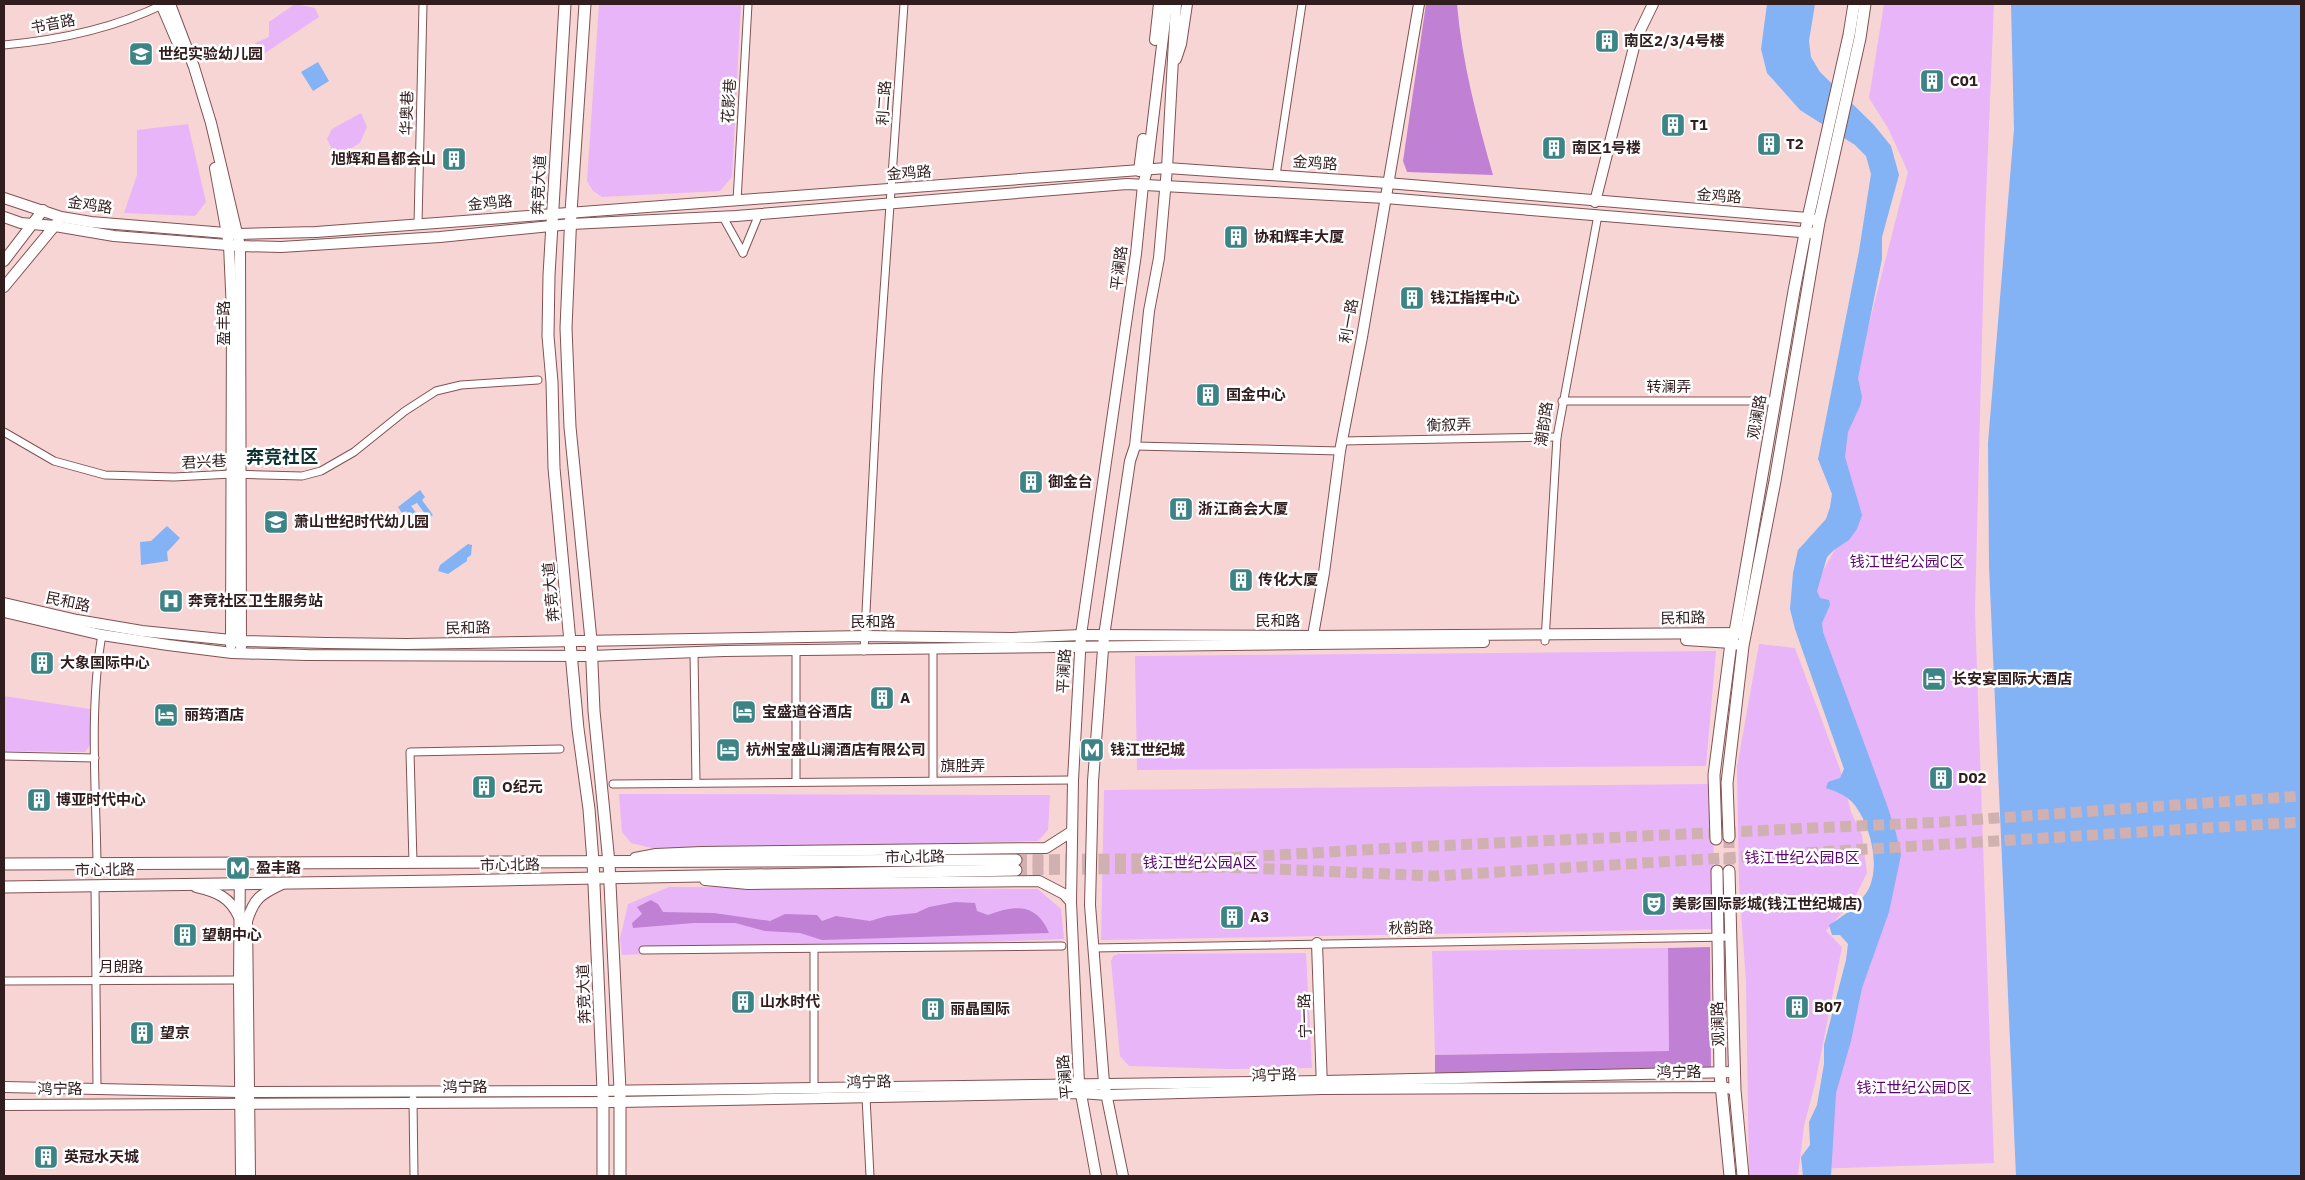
<svg xmlns="http://www.w3.org/2000/svg" width="2305" height="1180" font-family="'IBM Plex Sans','Noto Sans SC',sans-serif">
	<style>
		.green { fill: #e8b5f8 }
		.forest { fill: #c081d5 }
		.water { fill: #83b2f5 }
		.lines { fill: none; stroke-linecap: round; stroke-linejoin: round }
		.primary-tunnel { stroke: #d0b0b0; stroke-width: 11; stroke-dasharray: 11 5.5; stroke-linecap: butt }
		.street-casing { stroke: #825253; stroke-width: 9 }
		.secondary-casing { stroke: #825253; stroke-width: 12 }
		.primary-casing { stroke: #825253; stroke-width: 13 }
		.street { stroke: #fff; stroke-width: 7 }
		.secondary { stroke: #fff; stroke-width: 10 }
		.primary { stroke: #fff; stroke-width: 11 }
		.labels { text-anchor: middle; stroke-width: 5; stroke-linejoin: round; paint-order: stroke }
		.street-label { font-size: 15px; fill: #321d1e; stroke: #fff }
		.poi-label { font-size: 15px; font-weight: bold; fill: #321d1e; stroke: #fff; text-anchor: start }
		.park-label { font-size: 15px; fill: #5b0270; stroke: #fff }
		.quarter-label { font-size: 18px; font-weight: bold; fill: #0e3132; stroke: #fff }
	</style>
	<rect width="100%" height="100%" fill="#f8d5d5"/>
	<!-- green -->
	<g class="green">
		<path d="M 295,4 L 315,8 L 319,17 L 262,55 L 255,43 L 269,37 L 269,22 Z"/>
		<path d="M 599,4 L 741,4 L 732,177 L 720,191 L 602,197 L 593,191 L 587,181 Z"/>
		<path d="M 1884,4 L 1994,4 L 1985,223 L 1975,611 L 1994,1163 L 1813,1169 L 1889,843 L 1804,605 L 1854,515 L 1841,462 L 1852,390 L 1908,172 L 1888,128 L 1869,98 Z"/>
		<path d="M 361,113 L 367,127 L 360,143 L 336,157 L 327,139 L 332,129 Z"/>
		<path d="M 188,124 L 206,202 L 195,216 L 124,213 L 137,175 L 137,130 Z"/>
		<path d="M 1759,644 L 1795,648 L 1840,769 L 1851,812 L 1862,835 L 1867,873 L 1854,899 L 1826,931 L 1842,947 L 1815,1084 L 1804,1126 L 1798,1176 L 1749,1176 L 1746,982 L 1739,884 L 1737,767 Z"/>
		<path d="M 1716,651 L 1706,766 L 1137,770 L 1135,656 Z"/>
		<path d="M 4,696 L 90,709 L 90,745 L 85,752 L 4,751 Z"/>
		<path d="M 1713,784 L 1714,929 L 1101,940 L 1104,790 Z"/>
		<path d="M 619,794 L 1050,795 L 1048,830 L 1038,841 L 660,850 L 631,843 L 622,832 Z"/>
		<path d="M 669,887 L 1038,889 L 1061,909 L 1064,939 L 622,955 L 620,939 L 628,904 Z"/>
		<path d="M 1668,948 L 1670,1051 L 1435,1055 L 1432,951 Z"/>
		<path d="M 1306,953 L 1312,1068 L 1228,1069 L 1129,1066 L 1120,1056 L 1111,961 L 1113,956 L 1118,954 Z"/>
	</g>
	<!-- forest -->
	<g class="forest">
		<path d="M 1426,4 L 1457,4 C 1462,62 1477,119 1493,175 L 1407,172 L 1403,161 Z"/>
		<path d="M 651,900 L 658,904 L 663,912 L 714,913 L 770,921 L 785,914 L 817,915 L 822,921 L 836,916 L 870,921 L 887,916 L 916,913 L 929,907 L 955,902 L 975,903 L 977,911 L 988,915 C 1016,905 1036,903 1049,933 L 822,940 L 800,933 L 765,931 L 735,923 L 694,923 L 633,928 L 632,923 L 642,914 L 637,907 Z"/>
		<path d="M 1710,947 L 1711,1072 L 1435,1076 L 1435,1055 L 1669,1051 L 1668,948 Z"/>
	</g>
	<!-- water -->
	<g class="water">
		<path d="M 1767,4 L 1815,4 L 1809,41 L 1811,57 L 1820,72 L 1874,125 L 1891,146 L 1899,175 L 1882,237 L 1882,259 L 1858,378 L 1862,397 L 1860,406 L 1848,432 L 1845,457 L 1862,515 L 1857,529 L 1849,540 L 1834,550 L 1827,557 L 1817,591 L 1820,598 L 1829,600 L 1830,605 L 1822,623 L 1823,632 L 1887,805 L 1896,833 L 1901,855 L 1889,912 L 1862,988 L 1851,1041 L 1836,1093 L 1831,1176 L 1803,1176 L 1801,1157 L 1810,1145 L 1809,1122 L 1817,1105 L 1824,1064 L 1824,1045 L 1846,960 L 1848,944 L 1840,935 L 1832,935 L 1829,925 C 1844,916 1863,902 1870,886 C 1880,861 1869,822 1853,803 C 1846,795 1835,791 1826,788 L 1828,782 L 1840,778 L 1844,769 L 1795,629 L 1790,609 L 1793,573 L 1798,550 L 1826,519 L 1830,507 L 1832,494 L 1818,459 L 1859,251 L 1871,174 L 1866,156 L 1855,145 L 1800,110 L 1767,73 L 1761,49 Z"/>
		<path d="M 2011,4 L 2301,4 L 2301,1176 L 2016,1176 L 1989,566 L 1988,443 L 2014,129 Z"/>
		<path d="M 318,62 L 329,81 L 313,91 L 301,72 Z"/>
		<path d="M 420,490 L 425,497 L 422,500 L 433,515 L 428,518 L 417,503 L 411,506 L 423,522 L 418,526 L 406,511 L 402,513 L 398,507 Z"/>
		<path d="M 167,526 L 180,538 L 167,552 L 168,561 L 141,565 L 140,542 L 151,541 Z"/>
		<path d="M 468,544 L 472,545 L 471,555 L 467,558 L 467,561 L 448,574 L 438,571 L 440,565 Z"/>
	</g>
	<g class="lines">
		<!-- primary-tunnel -->
		<g class="primary-tunnel">
			<path d="M 1729,837 L 1729,865"/>
			<path d="M 1016,860 L 1225,858 L 1432,846 L 1942,822 L 2301,796"/>
			<path d="M 1016,870 L 1225,867 L 1435,876 L 2301,822"/>
		</g>
		<defs>
			<g id="street">
				<path d="M 4,45 C 59,40 113,29 164,4"/>
				<path d="M 1276,175 L 1302,4"/>
				<path d="M 737,201 L 748,4"/>
				<path d="M 723,217 L 743,253"/>
				<path d="M 418,224 L 423,4"/>
				<path d="M 743,253 L 759,214"/>
				<path d="M 1562,401 L 1775,401"/>
				<path d="M 4,432 L 54,461 L 105,475 L 174,477 L 232,474 L 302,476 L 321,471 L 354,452 L 405,411 L 436,391 L 461,385 L 538,380"/>
				<path d="M 1342,441 L 1557,437"/>
				<path d="M 1135,446 L 1340,451"/>
				<path d="M 1545,641 L 1557,437 L 1598,215"/>
				<path d="M 933,649 L 933,780"/>
				<path d="M 796,651 L 796,782"/>
				<path d="M 864,651 L 878,377 L 904,4"/>
				<path d="M 694,652 L 696,783"/>
				<path d="M 4,756 L 95,758"/>
				<path d="M 613,784 L 1073,780"/>
				<path d="M 413,862 L 410,752 L 560,749"/>
				<path d="M 97,863 C 96,790 89,706 102,635"/>
				<path d="M 95,885 L 97,1089"/>
				<path d="M 1093,948 L 1730,937"/>
				<path d="M 643,950 L 1062,946"/>
				<path d="M 4,981 L 239,980"/>
				<path d="M 814,1087 L 814,949"/>
				<path d="M 866,1097 L 870,1176"/>
				<path d="M 413,1099 L 414,1176"/>
			</g>
			<g id="secondary">
				<path d="M 161,4 L 181,51"/>
				<path d="M 170,4 L 194,67 L 211,123 L 240,246 L 241,647"/>
				<path d="M 1155,40 L 1159,4"/>
				<path d="M 1176,59 L 1181,44 L 1187,4"/>
				<path d="M 215,168 L 229,245 L 232,312 L 231,645"/>
				<path d="M 1139,171 L 1143,139"/>
				<path d="M 4,198 L 61,217 L 91,222 L 238,234 L 316,232 L 1167,168 L 1387,183 L 1808,218 L 1814,220"/>
				<path d="M 1595,202 L 1636,39 L 1653,4"/>
				<path d="M 4,217 L 21,223 L 55,226 L 114,236 L 240,246 L 281,247 L 440,237 L 571,224 L 736,216 L 1127,184 L 1385,198 L 1813,233"/>
				<path d="M 4,261 L 43,210"/>
				<path d="M 4,287 L 57,223"/>
				<path d="M 4,603 L 77,620 L 142,631 L 241,641 L 326,643 L 406,644 L 865,636 L 1012,638 L 1081,635 L 1312,636 L 1743,633"/>
				<path d="M 4,612 L 102,635 L 168,645 L 232,653 L 307,655 L 591,656 L 724,651 L 1484,642"/>
				<path d="M 1686,640 L 1731,643 L 1743,646"/>
				<path d="M 1312,641 L 1324,573 L 1340,451 L 1362,337 L 1419,4"/>
				<path d="M 635,858 L 656,854 L 702,852 L 1046,848 L 1071,832"/>
				<path d="M 240,863 L 239,980 L 241,1176"/>
				<path d="M 705,880 L 748,884 L 1039,881 L 1064,894 L 1071,902"/>
				<path d="M 196,887 C 217,892 230,897 239,917"/>
				<path d="M 247,917 L 250,1176"/>
				<path d="M 247,921 C 254,898 261,894 282,884"/>
				<path d="M 1317,943 L 1322,1088"/>
				<path d="M 4,1087 L 239,1092 L 593,1091 L 1323,1081 L 1734,1072"/>
				<path d="M 4,1105 L 619,1102 L 1080,1093 L 1108,1095 L 1322,1089 L 1723,1087 L 1735,1090"/>
				<path d="M 1096,1176 L 1079,1083 L 1071,902 L 1073,780 L 1081,635 L 1136,254 L 1143,185 L 1147,170 L 1167,4"/>
				<path d="M 1123,1176 L 1104,1083 L 1090,905 L 1093,781 L 1104,636 L 1130,461 L 1135,446 L 1149,311 L 1159,258 L 1167,168 L 1176,4"/>
			</g>
			<g id="primary">
				<path d="M 565,4 L 549,275 L 548,336 L 552,382 L 554,468 L 578,729 L 589,809 L 593,862 L 603,1090 L 603,1176"/>
				<path d="M 585,4 L 571,212 L 566,328 L 570,427 L 591,640 L 594,711 L 609,863 L 620,1090 L 620,1176"/>
				<path d="M 1729,837 L 1727,783 L 1743,646 L 1775,481 L 1819,222 L 1860,38 L 1865,4"/>
				<path d="M 1716,839 L 1714,775 L 1731,643 L 1735,632 L 1794,291 L 1808,218 L 1849,35 L 1854,4"/>
				<path d="M 4,864 L 1016,860"/>
				<path d="M 1717,871 L 1720,1074 L 1730,1176"/>
				<path d="M 1729,871 L 1735,1090 L 1743,1176"/>
				<path d="M 4,887 L 445,881 L 1016,870"/>
			</g>
		</defs>
		<!-- street casing -->
		<use href="#street" class="street-casing"/>
		<!-- secondary casing -->
		<use href="#secondary" class="secondary-casing"/>
		<!-- primary casing -->
		<use href="#primary" class="primary-casing"/>
		<!-- street -->
		<use href="#street" class="street"/>
		<!-- secondary -->
		<use href="#secondary" class="secondary"/>
		<!-- primary -->
		<use href="#primary" class="primary"/>
	</g>
	<!-- icons -->
	<defs>
		<symbol id="building-square" viewBox="-11 -11 22 22"><rect x="-9" y="-9" width="18" height="18" rx="4" fill="#3c8486" stroke="#fff"/><path d="M-4-6H4V6H1V3H-1V6H-4ZM-2.5-4.3h1.7v1.8h-1.7ZM.8-4.3h1.7v1.8H.8ZM-2.5-1h1.7V.8h-1.7ZM.8-1h1.7V.8H.8Z" fill="#fff"/></symbol>
		<symbol id="school-square" viewBox="-11 -11 22 22"><rect x="-9" y="-9" width="18" height="18" rx="4" fill="#3c8486" stroke="#fff"/><path d="M0-5L7-2L0 1L-7-2ZM-4 1L0 2.5L4 1V4Q0 6-4 4Z" fill="#fff"/></symbol>
		<symbol id="hospital-square" viewBox="-11 -11 22 22"><rect x="-9" y="-9" width="18" height="18" rx="4" fill="#3c8486" stroke="#fff"/><path d="M-5-5h3v3.5h4V-5h3V5h-3V1.5h-4V5h-3Z" fill="#fff"/></symbol>
		<symbol id="hotel-square" viewBox="-11 -11 22 22"><rect x="-9" y="-9" width="18" height="18" rx="4" fill="#3c8486" stroke="#fff"/><path d="M-6-4.5h1.5V1H6V5H4.5V3h-9V5H-6ZM-4 0a1.8 1.8 0 1 1 3.6 0ZM.5 0V-2.5h3Q6-2.5 6 0Z" fill="#fff"/></symbol>
		<symbol id="metro-square" viewBox="-11 -11 22 22"><rect x="-9" y="-9" width="18" height="18" rx="4" fill="#3c8486" stroke="#fff"/><path d="M-5.5 5V-5H-3L0 0L3-5H5.5V5H3V-.5L0 4L-3-.5V5Z" fill="#fff"/></symbol>
		<symbol id="theatre-square" viewBox="-11 -11 22 22"><rect x="-9" y="-9" width="18" height="18" rx="4" fill="#3c8486" stroke="#fff"/><path d="M-5-5.5Q0-4 5-5.5V0Q5 5 0 6Q-5 5-5 0ZM-3.3-2.5H-1v1.5H-3.3ZM1-2.5H3.3v1.5H1ZM-2.8 1Q0 5.5 2.8 1Z" fill="#fff"/></symbol>
	</defs>
	<g fill-rule="evenodd">
		<use href="#building-square" x="1593" y="27" width="28" height="28"/>
		<use href="#school-square" x="127" y="40" width="28" height="28"/>
		<use href="#building-square" x="1918" y="67" width="28" height="28"/>
		<use href="#building-square" x="1659" y="111" width="28" height="28"/>
		<use href="#building-square" x="1755" y="130" width="28" height="28"/>
		<use href="#building-square" x="1540" y="134" width="28" height="28"/>
		<use href="#building-square" x="440" y="145" width="28" height="28"/>
		<use href="#building-square" x="1222" y="223" width="28" height="28"/>
		<use href="#building-square" x="1398" y="284" width="28" height="28"/>
		<use href="#building-square" x="1194" y="381" width="28" height="28"/>
		<use href="#building-square" x="1017" y="468" width="28" height="28"/>
		<use href="#building-square" x="1167" y="495" width="28" height="28"/>
		<use href="#school-square" x="262" y="508" width="28" height="28"/>
		<use href="#building-square" x="1227" y="566" width="28" height="28"/>
		<use href="#hospital-square" x="157" y="587" width="28" height="28"/>
		<use href="#building-square" x="28" y="649" width="28" height="28"/>
		<use href="#hotel-square" x="1920" y="665" width="28" height="28"/>
		<use href="#building-square" x="868" y="684" width="28" height="28"/>
		<use href="#hotel-square" x="730" y="698" width="28" height="28"/>
		<use href="#hotel-square" x="152" y="701" width="28" height="28"/>
		<use href="#hotel-square" x="714" y="736" width="28" height="28"/>
		<use href="#metro-square" x="1078" y="736" width="28" height="28"/>
		<use href="#building-square" x="1927" y="764" width="28" height="28"/>
		<use href="#building-square" x="470" y="773" width="28" height="28"/>
		<use href="#building-square" x="25" y="786" width="28" height="28"/>
		<use href="#metro-square" x="224" y="854" width="28" height="28"/>
		<use href="#theatre-square" x="1640" y="890" width="28" height="28"/>
		<use href="#building-square" x="1218" y="903" width="28" height="28"/>
		<use href="#building-square" x="171" y="921" width="28" height="28"/>
		<use href="#building-square" x="729" y="988" width="28" height="28"/>
		<use href="#building-square" x="1783" y="993" width="28" height="28"/>
		<use href="#building-square" x="919" y="995" width="28" height="28"/>
		<use href="#building-square" x="128" y="1019" width="28" height="28"/>
		<use href="#building-square" x="32" y="1143" width="28" height="28"/>
	</g>
	<g class="labels">
		<!-- street labels -->
		<g class="street-label">
			<text transform="translate(53 24) rotate(-11)" y="5">书音路</text>
			<text transform="translate(729 101) rotate(-87)" y="5">花影巷</text>
			<text transform="translate(884 103) rotate(-86)" y="5">利二路</text>
			<text transform="translate(407 113) rotate(-89)" y="5">华奥巷</text>
			<text transform="translate(1315 163) rotate(4)" y="5">金鸡路</text>
			<text transform="translate(909 173) rotate(-4)" y="5">金鸡路</text>
			<text transform="translate(539 185) rotate(-87)" y="5">奔竞大道</text>
			<text transform="translate(1719 196) rotate(4)" y="5">金鸡路</text>
			<text transform="translate(490 203) rotate(-5)" y="5">金鸡路</text>
			<text transform="translate(90 205) rotate(8)" y="5">金鸡路</text>
			<text transform="translate(1119 268) rotate(-83)" y="5">平澜路</text>
			<text transform="translate(1349 321) rotate(-80)" y="5">利一路</text>
			<text transform="translate(224 323) rotate(-90)" y="5">盈丰路</text>
			<text x="1669" y="392">转澜弄</text>
			<text transform="translate(1757 417) rotate(-80)" y="5">观澜路</text>
			<text transform="translate(1544 424) rotate(-82)" y="5">潮韵路</text>
			<text transform="translate(1449 425) rotate(-1)" y="5">衡叙弄</text>
			<text transform="translate(204 462) rotate(-3)" y="5">君兴巷</text>
			<text transform="translate(551 592) rotate(-95)" y="5">奔竞大道</text>
			<text transform="translate(68 602) rotate(12)" y="5">民和路</text>
			<text transform="translate(1683 618) rotate(-1)" y="5">民和路</text>
			<text x="1278" y="626">民和路</text>
			<text x="873" y="627">民和路</text>
			<text transform="translate(468 628) rotate(-1)" y="5">民和路</text>
			<text transform="translate(1064 671) rotate(-87)" y="5">平澜路</text>
			<text x="963" y="771">旗胜弄</text>
			<text transform="translate(915 857) rotate(-1)" y="5">市心北路</text>
			<text transform="translate(510 865) rotate(-1)" y="5">市心北路</text>
			<text transform="translate(105 870) rotate(-1)" y="5">市心北路</text>
			<text transform="translate(1411 928) rotate(-1)" y="5">秋韵路</text>
			<text x="121" y="972">月朗路</text>
			<text transform="translate(584 994) rotate(-92)" y="5">奔竞大道</text>
			<text transform="translate(1305 1016) rotate(-92)" y="5">宁一路</text>
			<text transform="translate(1718 1024) rotate(-92)" y="5">观澜路</text>
			<text x="1679" y="1077">鸿宁路</text>
			<text transform="translate(1274 1075) rotate(-2)" y="5">鸿宁路</text>
			<text transform="translate(1065 1077) rotate(-95)" y="5">平澜路</text>
			<text transform="translate(869 1082) rotate(-1)" y="5">鸿宁路</text>
			<text x="465" y="1092">鸿宁路</text>
			<text x="60" y="1094">鸿宁路</text>
		</g>
		<!-- poi labels -->
		<g class="poi-label">
			<text x="1624" y="46">南区2/3/4号楼</text>
			<text x="158" y="59">世纪实验幼儿园</text>
			<text x="1950" y="86">C01</text>
			<text x="1690" y="130">T1</text>
			<text x="1786" y="149">T2</text>
			<text x="1572" y="153">南区1号楼</text>
			<text x="436" y="164" text-anchor="end">旭辉和昌都会山</text>
			<text x="1254" y="242">协和辉丰大厦</text>
			<text x="1430" y="303">钱江指挥中心</text>
			<text x="1226" y="400">国金中心</text>
			<text x="1048" y="487">御金台</text>
			<text x="1198" y="514">浙江商会大厦</text>
			<text x="294" y="527">萧山世纪时代幼儿园</text>
			<text x="1258" y="585">传化大厦</text>
			<text x="188" y="606">奔竞社区卫生服务站</text>
			<text x="60" y="668">大象国际中心</text>
			<text x="1952" y="684">长安宴国际大酒店</text>
			<text x="900" y="703">A</text>
			<text x="762" y="717">宝盛道谷酒店</text>
			<text x="184" y="720">丽筠酒店</text>
			<text x="746" y="755">杭州宝盛山澜酒店有限公司</text>
			<text x="1110" y="755">钱江世纪城</text>
			<text x="1958" y="783">D02</text>
			<text x="502" y="792">O纪元</text>
			<text x="56" y="805">博亚时代中心</text>
			<text x="256" y="873">盈丰路</text>
			<text x="1672" y="909">美影国际影城(钱江世纪城店)</text>
			<text x="1250" y="922">A3</text>
			<text x="202" y="940">望朝中心</text>
			<text x="760" y="1007">山水时代</text>
			<text x="1814" y="1012">B07</text>
			<text x="950" y="1014">丽晶国际</text>
			<text x="160" y="1038">望京</text>
			<text x="64" y="1162">英冠水天城</text>
		</g>
		<!-- park labels -->
		<g class="park-label">
			<text x="1907" y="567">钱江世纪公园C区</text>
			<text x="1802" y="863">钱江世纪公园B区</text>
			<text x="1200" y="868">钱江世纪公园A区</text>
			<text x="1914" y="1093">钱江世纪公园D区</text>
		</g>
		<!-- quarter labels -->
		<g class="quarter-label">
			<text x="282" y="463">奔竞社区</text>
		</g>
	</g>
	<!-- border -->
	<rect width="2305" height="1180" fill="none" stroke="#321d1e" stroke-width="10"/>
</svg>
